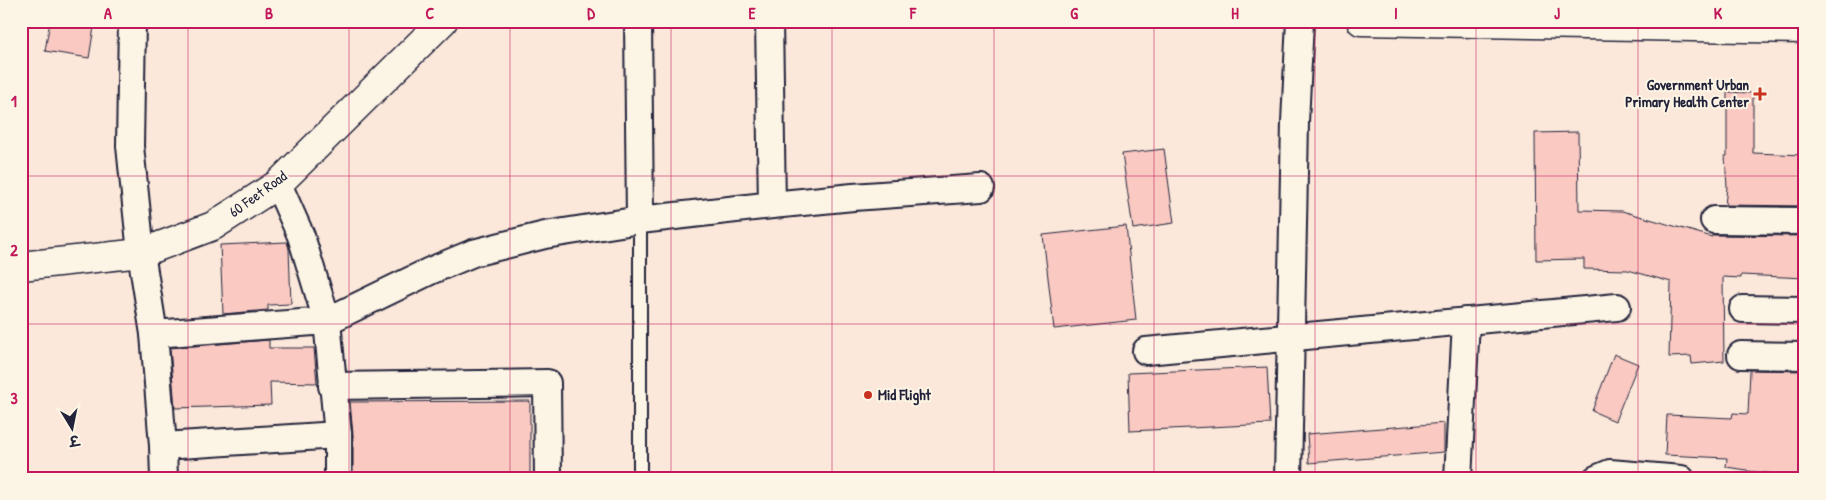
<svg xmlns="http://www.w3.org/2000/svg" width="1826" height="500" font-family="'Patrick Hand','Playpen Sans Deva',sans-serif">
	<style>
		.building { fill: #f9c9c2; stroke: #22223b }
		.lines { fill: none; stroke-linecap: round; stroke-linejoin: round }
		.lane-casing { stroke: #22223b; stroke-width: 16 }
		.street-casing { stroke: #22223b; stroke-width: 30 }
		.secondary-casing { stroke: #22223b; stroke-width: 31 }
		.primary-casing { stroke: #22223b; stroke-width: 31 }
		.lane { stroke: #fcf5e5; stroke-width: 12 }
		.street { stroke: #fcf5e5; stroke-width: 26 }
		.secondary { stroke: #fcf5e5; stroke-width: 28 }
		.primary { stroke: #fcf5e5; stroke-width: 28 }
		.grid { fill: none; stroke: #c2185b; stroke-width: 1; stroke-opacity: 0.55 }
		.poi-dot { fill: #c8321e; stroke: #fcf5e5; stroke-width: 2 }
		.labels { text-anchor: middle; stroke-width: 4; stroke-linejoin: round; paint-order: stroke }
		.poi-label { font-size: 15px; font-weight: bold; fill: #22223b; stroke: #fcf5e5; text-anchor: end }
		.street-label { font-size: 15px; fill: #22223b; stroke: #fcf5e5 }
		.neatline { fill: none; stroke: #c2185b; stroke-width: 2 }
		.grid-label { font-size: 16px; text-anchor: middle; font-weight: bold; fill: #c2185b }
	</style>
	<rect width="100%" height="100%" fill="#fbe8da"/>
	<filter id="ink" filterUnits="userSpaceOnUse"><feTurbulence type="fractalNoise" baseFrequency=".02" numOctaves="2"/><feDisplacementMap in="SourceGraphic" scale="10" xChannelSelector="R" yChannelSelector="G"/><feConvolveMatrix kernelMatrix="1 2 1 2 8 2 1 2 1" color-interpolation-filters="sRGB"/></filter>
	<g filter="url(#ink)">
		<!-- building -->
		<g class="building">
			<path d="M 50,21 L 95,21 L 89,58 L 45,51 Z"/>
			<path d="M 1727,92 L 1753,93 L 1753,153 L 1805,155 L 1805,206 L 1725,205 L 1727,187 L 1725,156 L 1727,156 Z"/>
			<path d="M 1578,132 L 1579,210 L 1622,211 L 1712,237 L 1712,235 L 1805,236 L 1805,278 L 1741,275 L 1741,278 L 1723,277 L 1724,361 L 1692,364 L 1691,356 L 1669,357 L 1671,282 L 1628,270 L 1584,269 L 1584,259 L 1536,260 L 1535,133 Z"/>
			<path d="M 1164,149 L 1174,223 L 1133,229 L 1122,154 Z"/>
			<path d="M 1126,226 L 1136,320 L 1054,329 L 1043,235 Z"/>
			<path d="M 287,242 L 289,249 L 291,304 L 268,305 L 268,310 L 223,314 L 220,245 Z"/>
			<path d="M 269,340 L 269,348 L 314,348 L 317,383 L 270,382 L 271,405 L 175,408 L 170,348 Z"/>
			<path d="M 1614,354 L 1638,364 L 1615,421 L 1592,411 Z"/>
			<path d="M 1267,367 L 1270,424 L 1130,431 L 1128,373 Z"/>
			<path d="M 1750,370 L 1805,371 L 1805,477 L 1747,471 L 1747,470 L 1726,467 L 1727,458 L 1665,455 L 1667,415 L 1732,418 L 1733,413 L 1748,414 Z"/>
			<path d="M 530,401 L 530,479 L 353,479 L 353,435 L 350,402 Z"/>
			<path d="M 1444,423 L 1444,452 L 1309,463 L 1307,434 Z"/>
		</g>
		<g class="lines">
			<defs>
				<path id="lane" d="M 640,479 L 640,220"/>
				<g id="street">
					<path d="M 132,21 L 130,146 L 141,253 L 154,334 L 163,446 L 164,479"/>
					<path d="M 638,21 L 640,220"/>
					<path d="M 769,21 L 772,205"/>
					<path d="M 278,184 L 301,236 L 327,321 L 338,435 L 338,479"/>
					<path d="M 1714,220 L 1805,221"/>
					<path d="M 1743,309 L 1805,310"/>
					<path d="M 154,334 L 327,321 L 430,271 L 473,253 L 545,235 L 640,220 L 772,205 L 853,197 L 981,188"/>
					<path d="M 1146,351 L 1617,307"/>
					<path d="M 1741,355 L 1805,356"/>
					<path d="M 332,386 L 547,383 L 548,479"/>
					<path d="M 163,446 L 338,435"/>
					<path d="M 1288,479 L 1295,122 L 1300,21"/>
					<path d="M 1458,479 L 1466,321"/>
					<path d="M 1596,479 L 1610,473 L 1681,479"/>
				</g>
				<path id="secondary" d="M 21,266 L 141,253 L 213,226 L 278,184 L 443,21"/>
				<path id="primary" d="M 1361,21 L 1805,29"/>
			</defs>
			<!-- lane casing -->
			<use href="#lane" class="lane-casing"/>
			<!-- street casing -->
			<use href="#street" class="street-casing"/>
			<!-- secondary casing -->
			<use href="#secondary" class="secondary-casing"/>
			<!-- primary casing -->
			<use href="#primary" class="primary-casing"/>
			<!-- lane -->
			<use href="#lane" class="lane"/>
			<!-- street -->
			<use href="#street" class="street"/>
			<!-- secondary -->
			<use href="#secondary" class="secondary"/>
			<!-- primary -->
			<use href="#primary" class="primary"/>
		</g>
	</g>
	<!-- grid -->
	<path class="grid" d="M 188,21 L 188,479M 349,21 L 349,479M 510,21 L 510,479M 671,21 L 671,479M 832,21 L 832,479M 994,21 L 994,479M 1154,21 L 1154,479M 1315,21 L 1315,479M 1476,21 L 1476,479M 1638,21 L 1638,479M 21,176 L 1805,176M 21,324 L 1805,324"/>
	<!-- markers -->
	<g class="poi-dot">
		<path d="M1757.5 86.5h5v5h5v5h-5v5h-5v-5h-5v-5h5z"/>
		<circle cx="868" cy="395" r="5"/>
	</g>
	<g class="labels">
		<!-- poi labels -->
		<g class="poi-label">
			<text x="1749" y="90">Government Urban<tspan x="1749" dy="17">Primary Health Center</tspan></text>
			<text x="878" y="400" text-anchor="start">Mid Flight</text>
		</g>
		<!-- street labels -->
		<g class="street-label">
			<text transform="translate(258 194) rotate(-36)" y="5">60 Feet Road</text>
		</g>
	</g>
	<!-- margin -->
	<rect width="1826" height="500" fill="none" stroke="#fcf5e5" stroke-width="55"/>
	<!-- north arrow -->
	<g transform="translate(72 428) rotate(170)" stroke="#fcf5e5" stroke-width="4" paint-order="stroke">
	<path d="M0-4L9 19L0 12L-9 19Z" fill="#22223b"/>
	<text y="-8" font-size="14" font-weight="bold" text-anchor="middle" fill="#22223b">उ</text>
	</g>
	<rect x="28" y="28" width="1770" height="444" class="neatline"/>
	<g class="grid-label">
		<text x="108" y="19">A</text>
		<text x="269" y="19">B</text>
		<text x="430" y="19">C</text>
		<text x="591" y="19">D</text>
		<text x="752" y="19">E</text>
		<text x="913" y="19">F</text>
		<text x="1074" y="19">G</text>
		<text x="1235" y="19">H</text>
		<text x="1396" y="19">I</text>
		<text x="1557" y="19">J</text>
		<text x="1718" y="19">K</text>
		<text x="14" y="107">1</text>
		<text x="14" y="256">2</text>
		<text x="14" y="404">3</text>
	</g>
</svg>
